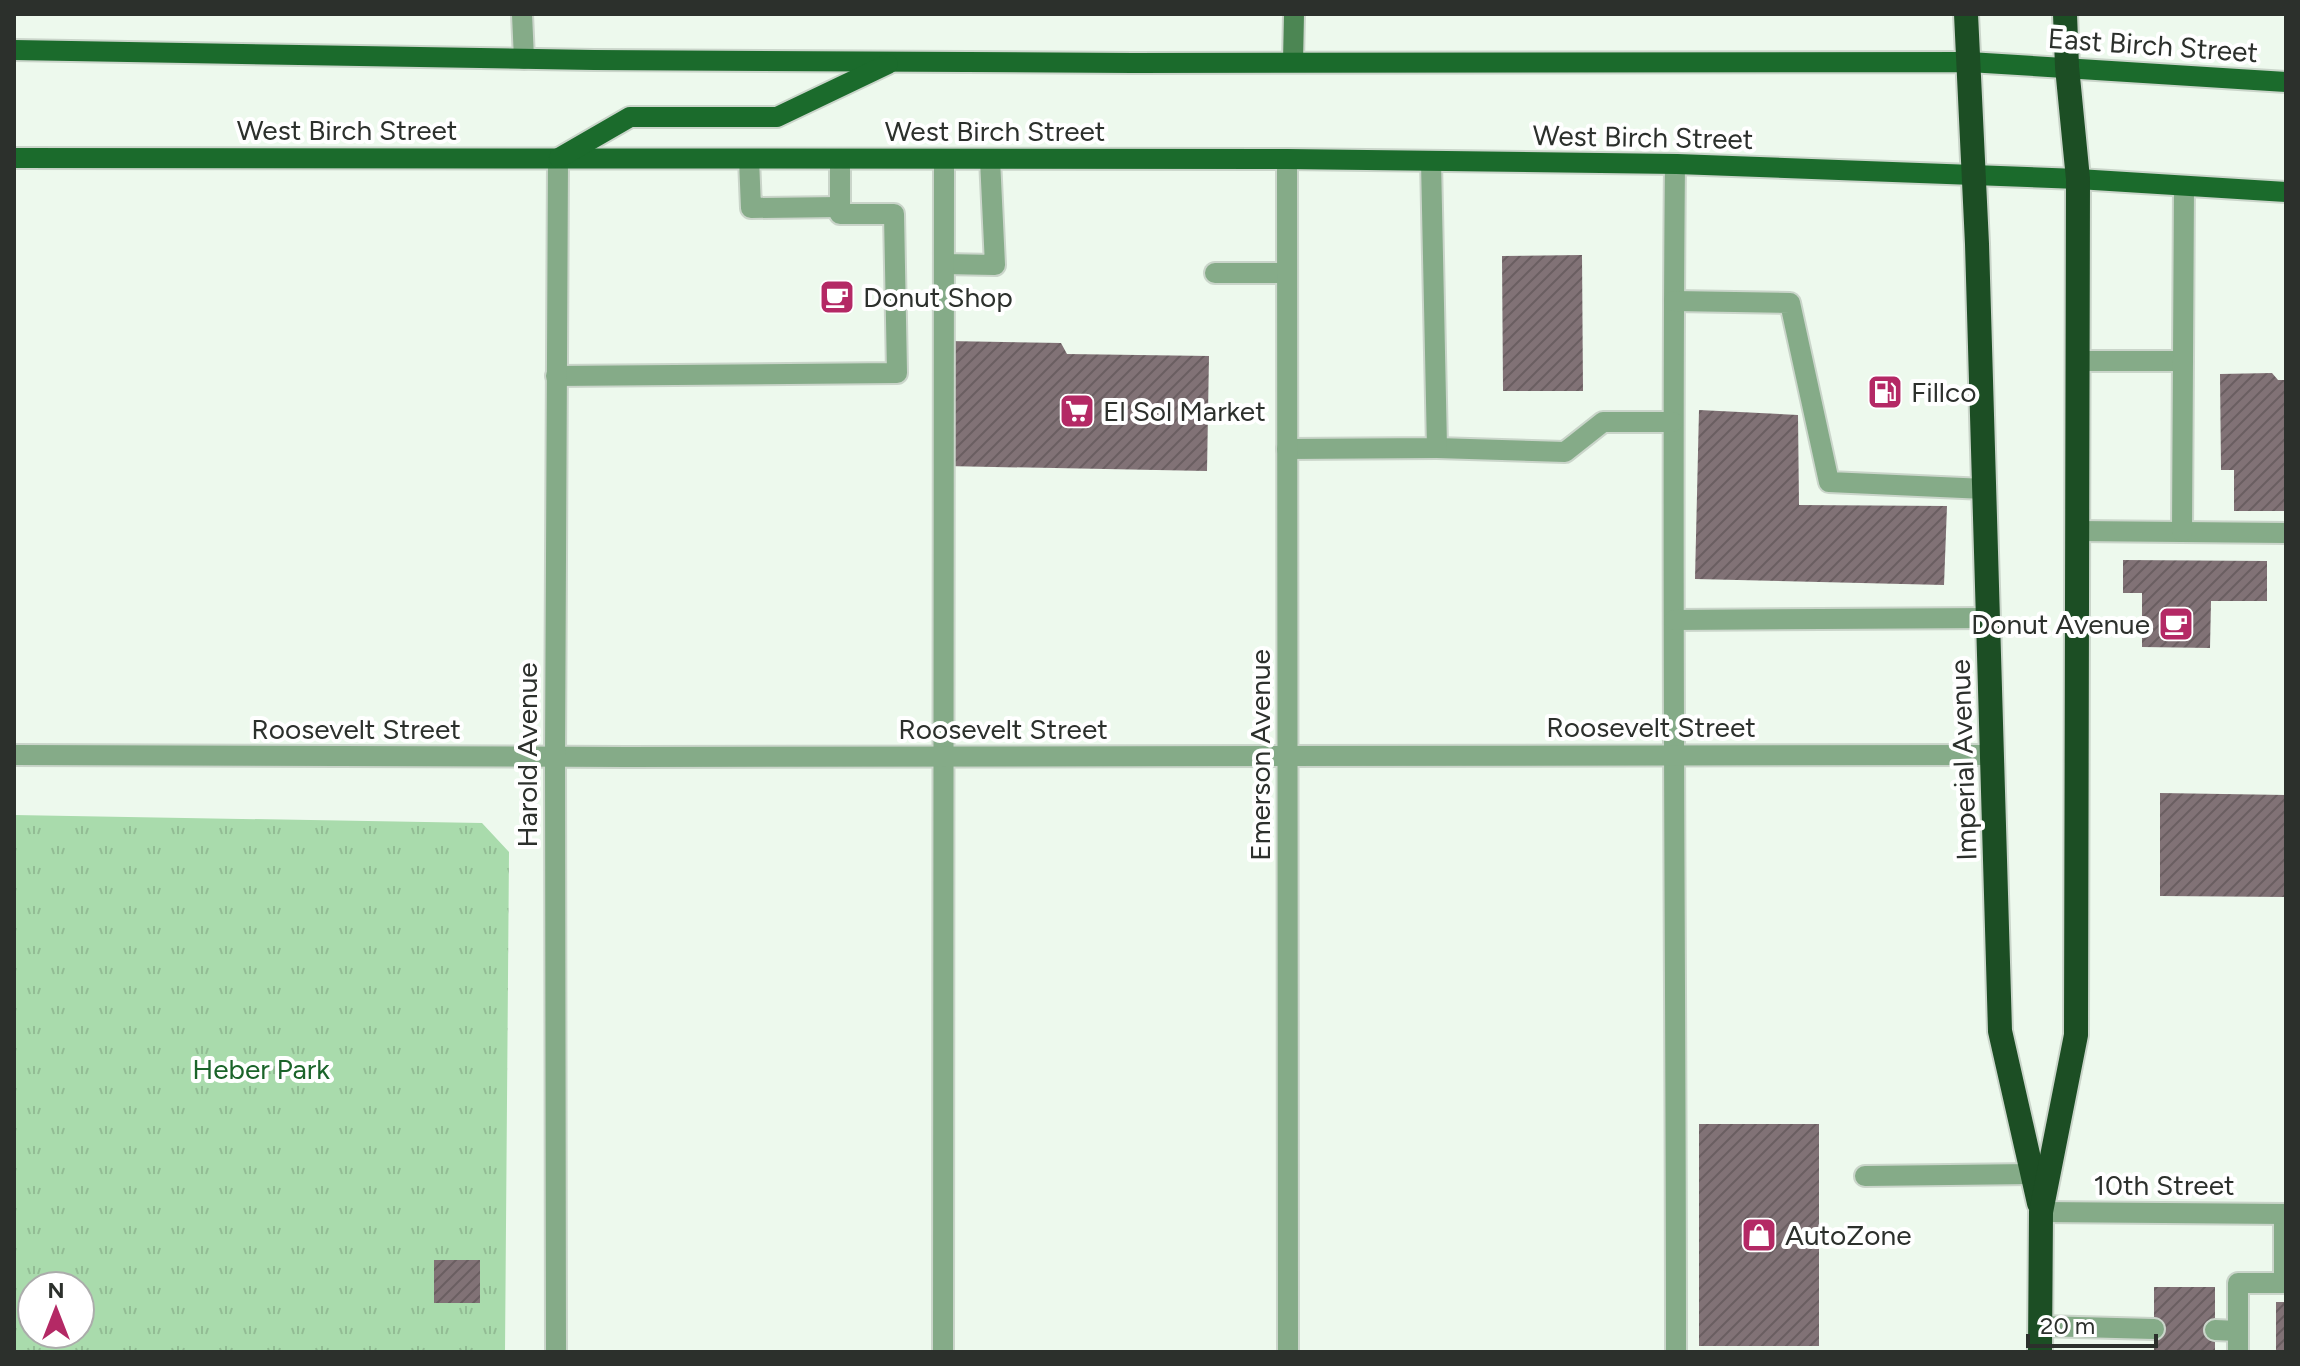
<svg xmlns="http://www.w3.org/2000/svg" width="2300" height="1366" font-family="Figtree,sans-serif">
	<style>
		.park { fill: url(#park-tufts); fill-rule: evenodd }
		.building { fill: url(#building-hatch) }
		.lines { fill: none; stroke-linecap: round; stroke-linejoin: round }
		.lane-casing { stroke: #cad5ca; stroke-width: 24 }
		.street-casing { stroke: #cad5ca; stroke-width: 24 }
		.secondary-casing { stroke: #cad5ca; stroke-width: 24 }
		.primary-casing { stroke: #cad5ca; stroke-width: 24 }
		.highway-casing { stroke: #cad5ca; stroke-width: 28 }
		.lane { stroke: #85ab88; stroke-width: 20 }
		.street { stroke: #85ab88; stroke-width: 20 }
		.secondary { stroke: #4c8653; stroke-width: 20 }
		.primary { stroke: #1b6b2c; stroke-width: 20 }
		.highway { stroke: #1c4e24; stroke-width: 24 }
		.labels { text-anchor: middle; stroke-width: 8; stroke-linejoin: round; paint-order: stroke }
		.street-label { font-size: 28px; fill: #2c302c; stroke: #fff }
		.poi-label { font-size: 28px; fill: #2c302c; stroke: #fff; text-anchor: start }
		.park-label { font-size: 28px; fill: #1b642a; stroke: #fff }
	</style>
	<defs>
		<pattern id="park-tufts" width="24" height="20" patternUnits="userSpaceOnUse" patternTransform="scale(2)"><rect width="24" height="20" fill="#a9dbac"/><path d="M3 7l-1-3M5 7V3M7 7l1-3M15 17l-1-3M17 17v-4M19 17l1-3" fill="none" stroke="#92bc94"/></pattern>
		<pattern id="building-hatch" width="6" height="6" patternUnits="userSpaceOnUse" patternTransform="scale(2)"><rect width="6" height="6" fill="#817276"/><path d="M-1 1l2-2M0 6l6-6M5 7l2-2" fill="none" stroke="#6a5e61"/></pattern>
	</defs>
	<rect width="100%" height="100%" fill="#edf9ed"/>
	<!-- park -->
	<path class="park" d="M 14,815 L 482,823 L 509,852 L 505,1352 L 14,1352 ZM 32,1286 L 80,1286 L 80,1334 L 32,1334 Z"/>
	<!-- building -->
	<g class="building">
		<path d="M 1582,255 L 1583,391 L 1503,391 L 1502,256 Z"/>
		<path d="M 947,341 L 1061,343 L 1067,354 L 1209,356 L 1207,471 L 945,466 Z"/>
		<path d="M 2272,373 L 2278,380 L 2286,380 L 2286,511 L 2234,511 L 2234,470 L 2221,470 L 2220,374 Z"/>
		<path d="M 1699,410 L 1798,415 L 1799,505 L 1947,506 L 1944,585 L 1695,579 Z"/>
		<path d="M 2123,560 L 2267,561 L 2267,601 L 2211,601 L 2210,648 L 2142,647 L 2142,593 L 2123,593 Z"/>
		<path d="M 2160,793 L 2286,795 L 2286,897 L 2160,896 Z"/>
		<rect x="1699" y="1124" width="120" height="222"/>
		<rect x="434" y="1260" width="46" height="43"/>
		<rect x="2154" y="1287" width="61" height="65"/>
		<rect x="2276" y="1302" width="10" height="50"/>
	</g>
	<g class="lines">
		<defs>
			<g id="lane">
				<path d="M 522,14 L 524,59"/>
				<path d="M 749,159 L 751,208 L 840,207"/>
				<path d="M 1675,164 C 1671,560 1676,956 1676,1352"/>
				<path d="M 944,264 L 995,265 L 990,159"/>
				<path d="M 1215,273 L 1287,273"/>
				<path d="M 1674,301 L 1790,303 L 1829,482 L 1985,489"/>
				<path d="M 2077,361 L 2183,361"/>
				<path d="M 556,376 L 897,373 L 894,214 L 840,214 L 840,159"/>
				<path d="M 1437,448 L 1565,452 L 1603,422 L 1673,422"/>
				<path d="M 1287,449 L 1437,448 L 1431,161"/>
				<path d="M 2077,531 L 2286,533"/>
				<path d="M 2182,532 L 2184,186"/>
				<path d="M 1674,620 L 1989,618"/>
				<path d="M 1865,1176 L 2032,1174"/>
				<path d="M 2040,1326 L 2154,1329"/>
				<path d="M 2215,1330 L 2238,1331"/>
				<path d="M 943,1352 L 944,159"/>
				<path d="M 2238,1352 L 2238,1283 L 2284,1283 L 2284,1214"/>
			</g>
			<g id="street">
				<path d="M 1287,159 L 1288,1352"/>
				<path d="M 14,755 L 627,757 L 1993,755"/>
				<path d="M 2041,1212 L 2286,1214"/>
				<path d="M 556,1352 L 555,757 L 558,159"/>
			</g>
			<path id="secondary" d="M 1293,62 L 1294,14"/>
			<g id="primary">
				<path d="M 14,50 L 594,60 L 1133,63 L 1969,62 L 2286,82"/>
				<path d="M 14,158 L 1287,159 L 1677,164 L 2078,179 L 2286,192"/>
				<path d="M 559,158 L 630,117 L 777,117 L 888,64"/>
			</g>
			<g id="highway">
				<path d="M 1966,14 L 1977,244 L 2000,1031 L 2039,1203"/>
				<path d="M 2040,1352 L 2041,1212 L 2076,1035 L 2078,179 L 2067,67 L 2065,14"/>
			</g>
		</defs>
		<!-- lane casing -->
		<use href="#lane" class="lane-casing"/>
		<!-- street casing -->
		<use href="#street" class="street-casing"/>
		<!-- secondary casing -->
		<use href="#secondary" class="secondary-casing"/>
		<!-- primary casing -->
		<use href="#primary" class="primary-casing"/>
		<!-- highway casing -->
		<use href="#highway" class="highway-casing"/>
		<!-- lane -->
		<use href="#lane" class="lane"/>
		<!-- street -->
		<use href="#street" class="street"/>
		<!-- secondary -->
		<use href="#secondary" class="secondary"/>
		<!-- primary -->
		<use href="#primary" class="primary"/>
		<!-- highway -->
		<use href="#highway" class="highway"/>
	</g>
	<!-- icons -->
	<defs>
		<symbol id="cafe-square" viewBox="-11 -11 22 22"><rect x="-9" y="-9" width="18" height="18" rx="4" fill="#b42965" stroke="#fff"/><path d="M-5.5-4.5H6V0H3Q3 3.5 0 3.5H-2.5Q-5.5 3.5-5.5 0ZM3-3.2v2h1.7v-2ZM-6 4.5H4V6H-6Z" fill="#fff"/></symbol>
		<symbol id="fuel-square" viewBox="-11 -11 22 22"><rect x="-9" y="-9" width="18" height="18" rx="4" fill="#b42965" stroke="#fff"/><path d="M-5.5-6h7V0h2V4h1.3V-2.5L3-4.5l.8-.8L6-3V5H2.5V1h-1V6h-7ZM-4.2-4.7v3.2H.2V-4.7Z" fill="#fff"/></symbol>
		<symbol id="supermarket-square" viewBox="-11 -11 22 22"><rect x="-9" y="-9" width="18" height="18" rx="4" fill="#b42965" stroke="#fff"/><path d="M-6-5.5h2.5l.6 2H6L4.5 2H-2.5L-4.4-4H-6ZM-1.5 3.2a1.3 1.3 0 1 0 .1 0ZM3 3.2a1.3 1.3 0 1 0 .1 0Z" fill="#fff"/></symbol>
		<symbol id="shop-square" viewBox="-11 -11 22 22"><rect x="-9" y="-9" width="18" height="18" rx="4" fill="#b42965" stroke="#fff"/><path d="M-5-2.5h2.3a2.7 3.5 0 0 1 5.4 0H5L5.5 6h-11ZM-1.5-2.5h3a1.5 2.3 0 0 0-3 0Z" fill="#fff"/></symbol>
	</defs>
	<g fill-rule="evenodd">
		<use href="#cafe-square" x="817" y="277" width="40" height="40"/>
		<use href="#fuel-square" x="1865" y="372" width="40" height="40"/>
		<use href="#supermarket-square" x="1057" y="391" width="40" height="40"/>
		<use href="#cafe-square" x="2156" y="604" width="40" height="40"/>
		<use href="#shop-square" x="1739" y="1215" width="40" height="40"/>
	</g>
	<g class="labels">
		<!-- street labels -->
		<g class="street-label">
			<text transform="translate(2153 45) rotate(4)" y="10">East Birch Street</text>
			<text x="347" y="140">West Birch Street</text>
			<text x="995" y="141">West Birch Street</text>
			<text transform="translate(1643 137) rotate(1)" y="10">West Birch Street</text>
			<text x="1651" y="737">Roosevelt Street</text>
			<text x="356" y="739">Roosevelt Street</text>
			<text x="1003" y="739">Roosevelt Street</text>
			<text transform="translate(527 755) rotate(-90)" y="10">Harold Avenue</text>
			<text transform="translate(1260 755) rotate(-90)" y="10">Emerson Avenue</text>
			<text transform="translate(1963 760) rotate(-92)" y="10">Imperial Avenue</text>
			<text x="2164" y="1195">10th Street</text>
		</g>
		<!-- poi labels -->
		<g class="poi-label">
			<text x="863" y="307">Donut Shop</text>
			<text x="1911" y="402">Fillco</text>
			<text x="1103" y="421">El Sol Market</text>
			<text x="2150" y="634" text-anchor="end">Donut Avenue</text>
			<text x="1785" y="1245">AutoZone</text>
		</g>
		<!-- park labels -->
		<g class="park-label">
			<text x="261" y="1079">Heber Park</text>
		</g>
	</g>
	<!-- border -->
	<rect width="2300" height="1366" fill="none" stroke="#2c302c" stroke-width="32"/>
	<!-- north arrow -->
	<g transform="translate(56 1310)"><circle r="38" fill="#ffffff" stroke="#abacab" stroke-width="2"/>
	<path d="M0-6L14 30L0 20L-14 30Z" fill="#b42965"/>
	<text y="-12" font-size="22" font-weight="bold" text-anchor="middle" fill="#2c302c">N</text>
	</g>
	<!-- scale -->
	<path d="M2028 1334v12h128v-12" fill="none" stroke="#2c302c" stroke-width="4"/>
	<text x="2040" y="1334" font-size="24" fill="#2c302c" stroke="#ffffff" stroke-width="6" paint-order="stroke">20 m</text>
</svg>
